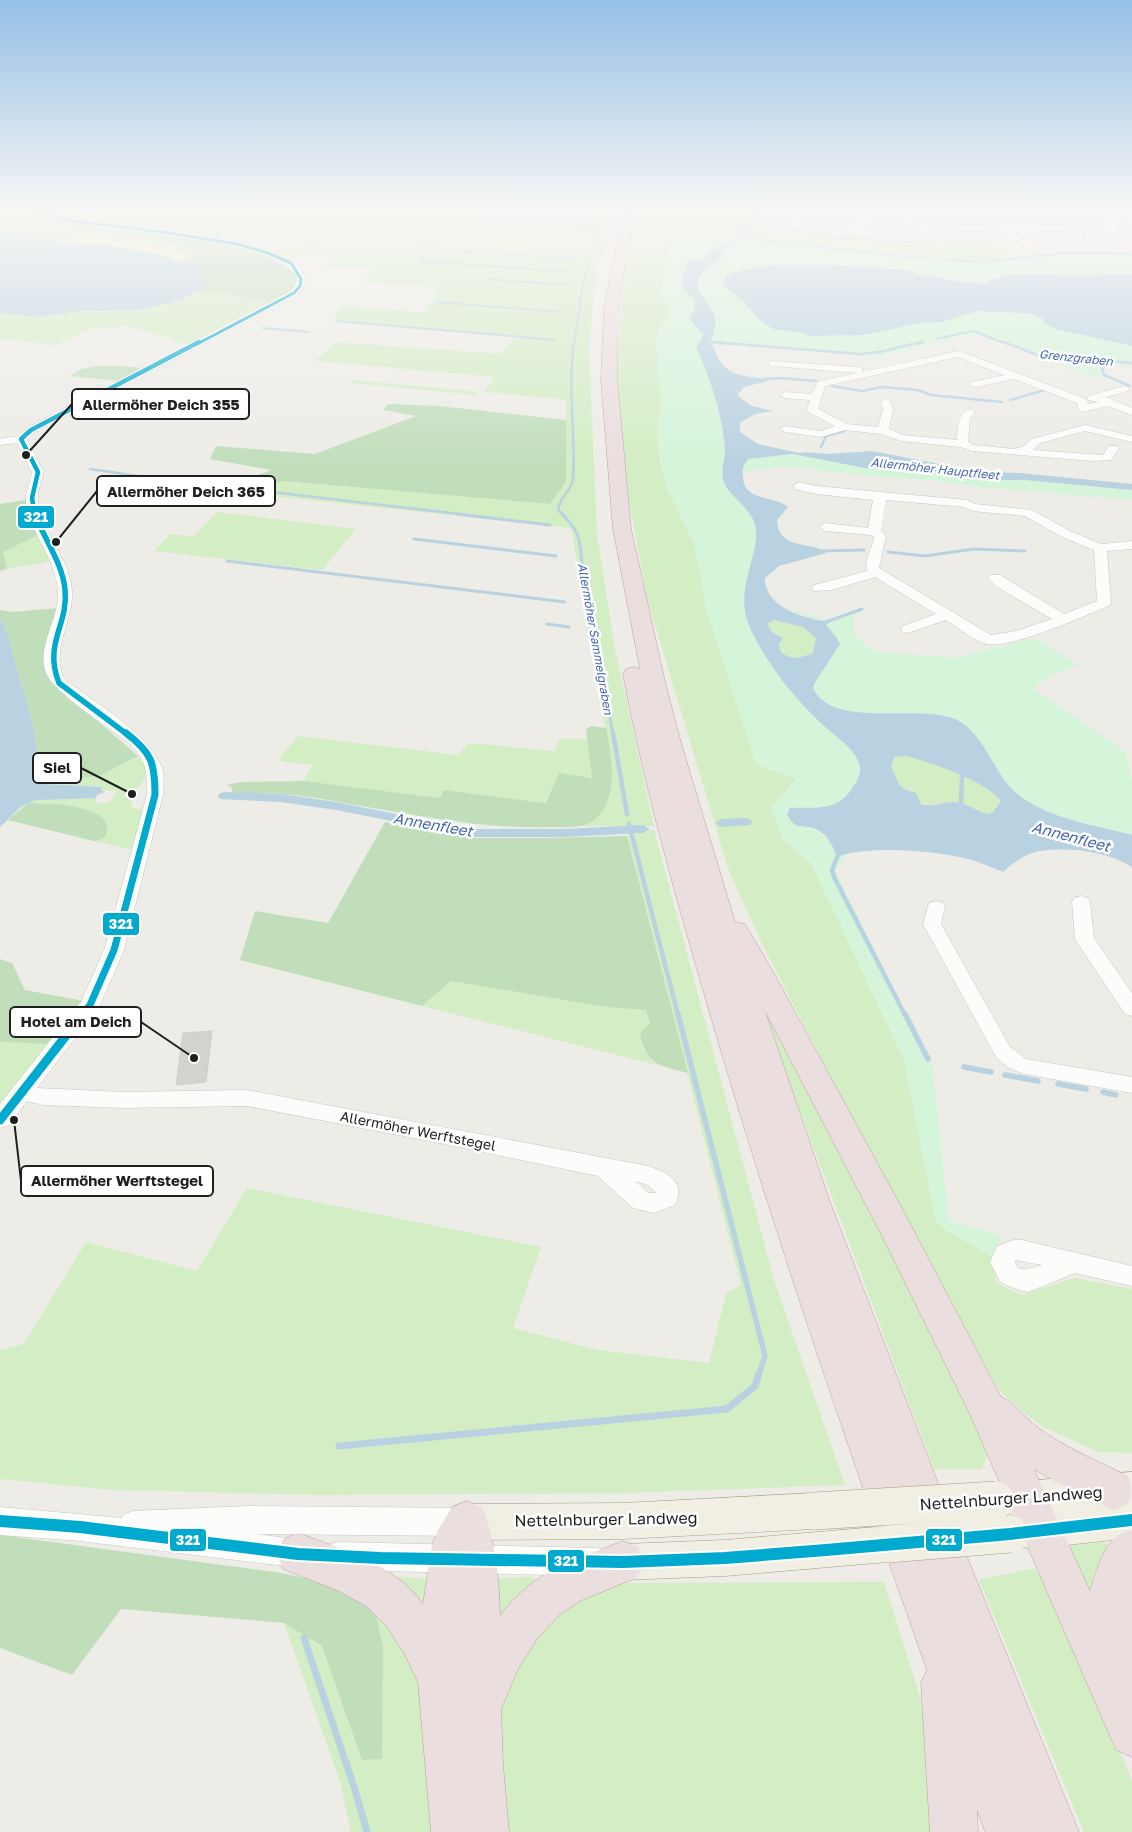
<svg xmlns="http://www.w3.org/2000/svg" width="1132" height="1832" font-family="'Golos Text',sans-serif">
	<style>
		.grass { fill: #d3edc4 }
		.forest { fill: #c1debb }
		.sand { fill: #f7f6ca }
		.park { fill: #d4f5da }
		.water { fill: #b8d2e2; fill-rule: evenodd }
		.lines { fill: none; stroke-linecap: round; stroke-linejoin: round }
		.stream-far5 { stroke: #b8d2e2; stroke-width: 2 }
		.stream-far4 { stroke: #b8d2e2; stroke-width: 2.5 }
		.stream-far3 { stroke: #b8d2e2; stroke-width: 3 }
		.stream-far2 { stroke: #b8d2e2; stroke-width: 4.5 }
		.stream-far1 { stroke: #b8d2e2; stroke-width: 5.5 }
		.stream { stroke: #b8d2e2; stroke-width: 7 }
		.canal { fill: #b8d2e2; fill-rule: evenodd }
		.building { fill: #d4d2ce; stroke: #d1cec8 }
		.minor-casing { stroke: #c6c6c3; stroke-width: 1 }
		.major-casing { stroke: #a39f83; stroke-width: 1 }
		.highway-casing { stroke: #c49da1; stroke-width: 1 }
		.minor { fill: #fcfcfb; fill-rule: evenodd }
		.major { fill: #f1eee4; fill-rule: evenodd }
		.highway { fill: #eadede; fill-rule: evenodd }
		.major-bridge-casing { stroke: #a39f83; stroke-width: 38; stroke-linecap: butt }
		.major-bridge { stroke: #f1eee4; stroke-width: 37 }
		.bus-1-far5-casing { stroke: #fff; stroke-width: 5 }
		.bus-1-far4-casing { stroke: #fff; stroke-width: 7 }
		.bus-1-far3-casing { stroke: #fff; stroke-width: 8 }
		.bus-1-far2-casing { stroke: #fff; stroke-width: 11 }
		.bus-1-far1-casing { stroke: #fff; stroke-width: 13 }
		.bus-1-casing { stroke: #fff; stroke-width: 16 }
		.bus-1-far5 { stroke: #00a9ce; stroke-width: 3 }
		.bus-1-far4 { stroke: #00a9ce; stroke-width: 4.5 }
		.bus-1-far3 { stroke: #00a9ce; stroke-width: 5.5 }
		.bus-1-far2 { stroke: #00a9ce; stroke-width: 7 }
		.bus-1-far1 { stroke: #00a9ce; stroke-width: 9 }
		.bus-1 { stroke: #00a9ce; stroke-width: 12 }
		.labels { text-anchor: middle; stroke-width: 5; stroke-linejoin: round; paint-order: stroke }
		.far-water-label { font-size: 12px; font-style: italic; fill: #4568b4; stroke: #fff }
		.street-label { font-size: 14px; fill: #1f1f1f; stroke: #fff }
		.water-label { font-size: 15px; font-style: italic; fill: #4568b4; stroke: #fff }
		.near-street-label { font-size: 16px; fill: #1f1f1f; stroke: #fff }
		.leader { fill: none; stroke: #1f1f1f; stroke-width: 2 }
		.callout-dot { fill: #1f1f1f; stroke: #fff; stroke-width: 2 }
		.callout { fill: #fff; stroke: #1f1f1f; stroke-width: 2 }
		.callout-label { font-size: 15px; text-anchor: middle; font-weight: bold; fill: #1f1f1f }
		.line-badge { stroke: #fff; stroke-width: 2 }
		.badge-label { font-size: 14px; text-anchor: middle; font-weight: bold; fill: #fff }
	</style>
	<rect width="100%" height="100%" fill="#edece7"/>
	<!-- grass -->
	<g class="grass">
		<path d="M 36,209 L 236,209 L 155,230 L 72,220 Z"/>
		<path d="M 241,209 L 344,209 L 479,219 L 476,220 L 481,221 L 480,224 L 483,225 L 538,229 L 545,227 L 559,228 L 566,232 L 594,233 L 602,209 L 614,209 L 597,271 L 589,347 L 597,534 L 615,650 L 654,826 L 579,826 C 596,821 609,807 611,788 C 614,758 605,731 600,701 C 591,645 581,588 572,531 L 570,528 L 244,493 L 283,481 L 550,504 L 566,482 L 566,400 L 484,392 L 495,377 L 315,361 L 335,342 L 501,354 L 515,337 L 331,322 L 343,306 L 425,312 L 439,288 L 364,283 L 372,269 L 324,266 L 335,256 L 318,255 L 295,257 L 292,262 L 274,253 L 315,241 L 241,234 L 222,240 L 160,231 Z"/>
		<path d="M 638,209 L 745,209 L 737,215 L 729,226 C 741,221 738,209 756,209 L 734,236 L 741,237 L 750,234 L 752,227 C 831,235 908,253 988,241 L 1009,256 L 1032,253 L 989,267 L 807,245 L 800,247 L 739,243 L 996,327 L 888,346 L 731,241 L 678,235 L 674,232 L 632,230 Z"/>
		<path d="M 90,231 L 182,244 L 202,254 L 193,256 L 163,247 L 86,238 C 76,246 67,245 55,243 L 75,232 Z"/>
		<path d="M 632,232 L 667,233 L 671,257 L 669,268 L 663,278 L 661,293 L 669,306 L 667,317 L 659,328 L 657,339 L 661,406 L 657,422 L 660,462 L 667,488 L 695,546 L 706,609 L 756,764 L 797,779 L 771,808 L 784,841 L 811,863 L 904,1060 L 936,1221 L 947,1231 L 993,1257 L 996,1283 L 1022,1295 L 1075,1278 L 1132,1289 L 1132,1453 L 1099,1452 L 1039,1425 L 999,1390 L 907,1224 L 764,948 L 729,871 L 647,598 L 630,506 L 617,388 L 621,305 Z"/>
		<path d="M 203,290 L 272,302 L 259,307 L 189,344 L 128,326 L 93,328 L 57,345 L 0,339 L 0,313 L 39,317 L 81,311 L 103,312 L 192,296 Z"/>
		<path d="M 355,380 L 478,392 L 475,395 L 351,383 Z"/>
		<path d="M 217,512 L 356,529 L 322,570 L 154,551 L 171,534 L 193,537 Z"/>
		<path d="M 38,535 L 51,561 L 7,569 L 3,552 Z"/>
		<path d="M 774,620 L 803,627 L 816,638 L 813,653 C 800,658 791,661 780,651 L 779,643 L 783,638 L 772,632 L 767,624 Z"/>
		<path d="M 298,736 L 458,755 L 469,743 L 555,751 L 559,739 L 588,739 L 592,778 L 546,803 L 444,790 L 440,798 L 304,781 L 312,765 L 277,761 Z"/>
		<path d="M 138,756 L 149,773 L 136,790 L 127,790 L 123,797 L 130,798 L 133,809 L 141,809 L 143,813 L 133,850 L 94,841 L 98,840 L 100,816 C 77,805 54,804 28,803 C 46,794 79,797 96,798 L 96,802 L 101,804 L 111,801 L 118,791 L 100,790 L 101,787 L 43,784 L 101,775 Z"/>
		<path d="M 906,756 C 932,763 985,780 1001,801 L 993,812 L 987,814 C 975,811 967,802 953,802 C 942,802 932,808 921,803 L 912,791 L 904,789 L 899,784 L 891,766 L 896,757 Z"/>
		<path d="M 646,830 L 654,830 L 774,1280 L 845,1485 L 629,1493 L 320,1495 L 113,1490 L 0,1479 L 0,1350 L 24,1344 L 86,1242 L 197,1271 L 247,1188 L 541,1247 L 513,1328 L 597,1350 L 709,1363 L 726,1294 L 741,1285 L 627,836 L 634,835 Z"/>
		<path d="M 451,981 L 606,1007 L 646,1010 L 650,1024 L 642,1048 L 657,1065 L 422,1006 Z"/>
		<path d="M 753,986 L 758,986 L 990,1448 L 982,1469 L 934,1469 Z"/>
		<path d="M 0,1042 L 51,1044 L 0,1103 Z"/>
		<path d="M 1101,1542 L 1108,1545 L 1093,1575 L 1091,1598 L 1062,1547 Z"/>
		<path d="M 1034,1568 L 1057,1597 L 1132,1781 L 1132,1832 L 1084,1832 L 979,1580 Z"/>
		<path d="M 386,1576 L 430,1579 L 430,1624 Z"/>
		<path d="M 531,1577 L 537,1580 L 498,1623 L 489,1578 Z"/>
		<path d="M 884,1582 L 924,1710 L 941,1832 L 496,1832 L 497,1691 L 526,1635 L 603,1583 Z"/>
		<path d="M 374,1605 L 425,1686 L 436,1832 L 351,1832 L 340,1781 L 284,1623 L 322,1646 L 363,1760 L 382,1759 Z"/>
	</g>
	<!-- forest -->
	<g class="forest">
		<path d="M 0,209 L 24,209 L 65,221 L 218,241 L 278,258 L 298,275 L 297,287 L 291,293 L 272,302 L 203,290 L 206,282 L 199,274 L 207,269 C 197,262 186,267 176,261 L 201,253 L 182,244 L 90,231 L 75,232 L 55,243 L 59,235 L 53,234 L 41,239 L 0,234 L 0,228 L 5,231 L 7,225 L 0,225 Z"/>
		<path d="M 479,219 L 596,225 L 594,234 L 566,232 L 559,228 L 545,227 L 538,229 L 483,225 L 480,224 L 481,221 L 475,221 Z"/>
		<path d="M 97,366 L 120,366 L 144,368 L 120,381 L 70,376 L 81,369 Z"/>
		<path d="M 388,404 L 439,406 L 566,420 L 566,482 L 550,504 L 283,481 L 244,493 L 150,483 L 155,477 L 237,482 L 272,470 L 210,459 L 216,446 L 315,454 L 416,416 L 383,410 Z"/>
		<path d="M 26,500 L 38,535 L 3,552 L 7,569 L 0,571 L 0,504 Z"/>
		<path d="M 58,608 L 44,659 L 46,672 L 54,683 L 138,756 L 101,775 L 43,784 L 35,782 L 37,752 L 33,725 L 5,626 L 0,617 L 0,610 L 13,612 Z"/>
		<path d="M 592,726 L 606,728 C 612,757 620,801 593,821 C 582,829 565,827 552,827 C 486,829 432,818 367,807 C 323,799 277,789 232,795 L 232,788 L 227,785 L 241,782 L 304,781 L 440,798 L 444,790 L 546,803 L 559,773 L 592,778 L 586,729 Z"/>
		<path d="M 28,803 C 45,804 109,803 107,830 C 107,838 102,840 94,841 L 8,820 Z"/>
		<path d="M 385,822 L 472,838 L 545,838 L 627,836 L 688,1073 C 661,1066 645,1065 640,1033 L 650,1024 L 646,1010 L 606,1007 L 451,981 L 422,1006 L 240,960 L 255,911 L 328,923 Z"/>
		<path d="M 0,959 L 12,963 L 25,990 L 84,1001 L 51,1044 L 0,1042 Z"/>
		<path d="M 0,1535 L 282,1573 L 328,1583 L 374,1605 L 383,1647 L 382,1759 L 362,1760 L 322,1646 L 284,1623 L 121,1609 L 72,1675 L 0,1648 Z"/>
	</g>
	<!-- sand -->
	<path class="sand" d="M 86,238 L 163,247 L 193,256 L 176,261 C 165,250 97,244 80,243 Z"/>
	<!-- park -->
	<g class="park">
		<path d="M 668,232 L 726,241 L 701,259 L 688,261 L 683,275 L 685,291 L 695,300 L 695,326 L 704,334 L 696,348 C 708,373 715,397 720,424 C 722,432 724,441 725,450 C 725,459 721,471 723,480 C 727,498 754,508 756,530 C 759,569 732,587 751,630 C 762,656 795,700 816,719 C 830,732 845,743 858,758 C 858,761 860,766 860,769 C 860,781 848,800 837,805 C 823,811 803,812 787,814 L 790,822 L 816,829 L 833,845 L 848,852 L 835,871 L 932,1065 L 949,1221 L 1001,1235 L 993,1257 L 947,1231 L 936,1221 L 904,1060 L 811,863 L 784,841 L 771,808 L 796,779 L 756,764 L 706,609 L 695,546 L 667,488 L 660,462 L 657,422 L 661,406 L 657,339 L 659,328 L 667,317 L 669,307 L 661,293 L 663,278 L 669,268 L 671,257 Z"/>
		<path d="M 734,242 L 800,247 L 807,245 L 945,261 L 972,263 L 1011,259 L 1008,256 L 1058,251 L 1132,252 L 1132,275 C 1118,272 1104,275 1090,276 C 1076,278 1054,274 1039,274 C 1029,274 1017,273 1008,276 C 1001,277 996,279 989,280 L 992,282 L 988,284 L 947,280 L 933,275 L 918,275 L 908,270 L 896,271 L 868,267 L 723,285 L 745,302 L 757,318 L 773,329 L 803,333 L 810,336 L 864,335 L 920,323 L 941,322 L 978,311 L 987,310 L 1027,313 L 1132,346 L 1132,365 L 1101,363 L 1100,380 L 978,333 L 880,357 L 712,344 L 711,341 C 715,332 714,320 711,310 C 707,297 688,290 703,272 C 708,266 718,262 725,256 L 723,253 L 724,248 Z"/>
		<path d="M 792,454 L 865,468 L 932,471 L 1004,480 L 1025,480 L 1132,490 L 1132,500 L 980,487 L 932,480 L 867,476 L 788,466 L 743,472 L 745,462 L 749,459 Z"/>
		<path d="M 786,608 L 828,620 L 855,612 L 853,633 L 872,651 L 956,658 L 1035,638 L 1078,665 L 1049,676 L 1033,689 L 1126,752 L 1132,783 L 1132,835 C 1094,825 1046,819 1015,792 C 992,771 985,732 955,719 C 916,703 834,730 813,687 C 818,670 833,660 840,644 L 837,638 L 826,625 L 830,622 L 816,620 Z"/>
	</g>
	<!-- water -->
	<g class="water">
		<path d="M 756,209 L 762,209 C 763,216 760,224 753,227 L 752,231 L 741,237 L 733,236 Z"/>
		<path d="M 0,234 L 41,239 L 53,234 L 59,235 L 55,243 L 68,245 L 101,244 L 124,248 L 169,257 L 183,264 L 206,266 L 207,269 L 199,274 L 206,283 L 203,290 L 172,303 L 131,311 L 81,311 L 39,317 L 0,313 Z"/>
		<path d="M 726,241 L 734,242 L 724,248 L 723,253 L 725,256 C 718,262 708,266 703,272 C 688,289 708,299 714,314 C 717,322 714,333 711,341 C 723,375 733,375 767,379 L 768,381 L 744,387 L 738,394 L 739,397 L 752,406 L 773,411 L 755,414 L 740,423 L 740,432 L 758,444 L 799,453 L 806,452 L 829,454 L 872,451 L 980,472 L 1020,473 L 1132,484 L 1132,490 L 1025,480 L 991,480 L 931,471 L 865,468 L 792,454 L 749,459 C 743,464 742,469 743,477 C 744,502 774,495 788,507 L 777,520 C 779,552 813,540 826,553 L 779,566 L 765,578 C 764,608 806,619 830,622 L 826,625 L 837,638 L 840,644 L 814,684 L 813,688 C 833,730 917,703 955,719 C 985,733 992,771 1015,792 C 1046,819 1094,825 1132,835 L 1132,867 C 1106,851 1070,847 1040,851 C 1026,853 1013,863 1003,872 C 995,869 987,865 978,862 C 947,851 868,844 837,857 C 833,846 828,835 816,829 C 802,823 795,832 787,814 L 790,808 C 814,807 836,812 851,790 C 855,784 860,777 860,770 C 860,753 842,742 831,732 C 799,705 770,669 752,632 C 737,602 747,581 754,551 C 755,545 757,536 756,529 C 753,507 726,496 723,479 C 721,470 725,459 725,449 C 723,417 710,377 696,348 L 704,334 L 695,326 L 689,318 L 694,310 L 695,300 L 685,291 L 683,286 L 682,280 L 688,261 L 701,259 ZM 774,620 L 803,627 L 816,638 L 813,653 C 800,658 791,661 780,651 L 779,643 L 783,638 L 772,632 L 767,624 ZM 906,756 C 931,763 985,780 1001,801 L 993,812 L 987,814 C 975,811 967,802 953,802 C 942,802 932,808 921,804 L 916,793 L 904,789 L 899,784 L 891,766 L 895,757 Z"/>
		<path d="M 828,265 L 908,270 L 918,275 L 933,275 L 947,280 L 988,284 L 991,282 L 988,280 C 996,280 1002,276 1010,275 C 1020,274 1031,274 1041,274 C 1054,274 1079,278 1091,276 C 1103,274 1120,273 1132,275 L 1132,346 L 1055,329 L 1044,323 L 1043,318 L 1027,313 L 978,311 L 941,322 L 920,323 L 864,335 L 810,336 L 803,333 L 773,329 L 757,318 L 744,302 L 723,285 L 726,276 C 758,262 794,265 828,265 Z"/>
		<path d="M 0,617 L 5,626 L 33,725 L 37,752 L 35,781 L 43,784 L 102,787 L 101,790 L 105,792 L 97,795 L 96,798 L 35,800 L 21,807 L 0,827 Z"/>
	</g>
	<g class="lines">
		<!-- stream-far5 -->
		<g class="stream-far5">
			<path d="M 847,209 L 862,217 L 889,223"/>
			<path d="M 805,210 L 806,214 L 812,218 L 810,219"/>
			<path d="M 803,223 L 808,220"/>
			<path d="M 1023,223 L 1036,224"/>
			<path d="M 987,224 L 1013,224"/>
			<path d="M 1048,224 L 1099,229"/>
			<path d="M 752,225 L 782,230"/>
			<path d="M 933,226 L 977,224"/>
			<path d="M 639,229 L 645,209"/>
			<path d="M 787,230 L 859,239 L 935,243 L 931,239"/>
			<path d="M 738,236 L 825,248 L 939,260"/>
			<path d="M 420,248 L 577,259"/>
			<path d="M 946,260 L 986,262 L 1064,253 L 1132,254"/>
			<path d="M 420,261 L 571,272"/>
			<path d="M 488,279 L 568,285"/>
			<path d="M 436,302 L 561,312"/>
			<path d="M 338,321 L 556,340"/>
			<path d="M 262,328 L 308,332"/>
			<path d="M 936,339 L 973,331 L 1007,344"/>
			<path d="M 707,342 L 729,344"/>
			<path d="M 574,344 L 583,283 L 605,209"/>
			<path d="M 916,344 L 923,342"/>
		</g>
		<!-- stream-far4 -->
		<g class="stream-far4">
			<path d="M 713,342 L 860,354 L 880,352 L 921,342"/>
			<path d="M 1004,342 L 1037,355 L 1132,363"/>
			<path d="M 1100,361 L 1104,375 L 1130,386"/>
			<path d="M 763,379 L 780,378 L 816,381"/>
			<path d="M 832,386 L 862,391 L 882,387 L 918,390 L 931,395 L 1002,402"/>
			<path d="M 1010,400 L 1045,390"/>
			<path d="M 821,447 L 826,436 L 844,431"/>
			<path d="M 90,469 L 159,479 L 468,515"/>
			<path d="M 563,515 L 558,510 C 559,498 572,490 573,479 C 576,433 567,388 574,342"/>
		</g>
		<!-- stream-far3 -->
		<g class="stream-far3">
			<path d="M 457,514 L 550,525"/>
			<path d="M 562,514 C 580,532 580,539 582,563 L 613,735"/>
			<path d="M 414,539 L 556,556"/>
			<path d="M 820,551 L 864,550"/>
			<path d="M 888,552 L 925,556 L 974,549 L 1025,551"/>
			<path d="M 227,561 L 565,602"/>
			<path d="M 823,623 L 862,609"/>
			<path d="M 547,624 L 569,627"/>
		</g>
		<!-- stream-far2 -->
		<g class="stream-far2">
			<path d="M 613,733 L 627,814"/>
			<path d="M 961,803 L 962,776"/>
			<path d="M 629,824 L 678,1015"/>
			<path d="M 839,853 L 832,870 L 835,879 L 905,1015"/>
		</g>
		<!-- stream-far1 -->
		<g class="stream-far1">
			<path d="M 678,1014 L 765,1356 L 759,1374"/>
			<path d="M 905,1014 L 928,1059"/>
			<path d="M 964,1067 L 991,1072"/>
			<path d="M 1005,1075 L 1038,1081"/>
			<path d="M 1058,1084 L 1086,1089"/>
			<path d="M 1103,1092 L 1116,1095"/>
		</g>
		<!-- stream -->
		<g class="stream">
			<path d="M 339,1446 L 727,1409 L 755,1386 L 759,1373"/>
			<path d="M 304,1638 L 355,1790 L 367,1832"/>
		</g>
		<!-- canal -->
		<g class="canal">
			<path d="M 225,792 L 281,794 L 336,802 L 471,829 L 564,829 L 643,825 L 650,829 L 643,833 L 564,837 L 471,837 L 336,810 L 281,802 L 220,799 L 218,796 L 220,793 Z"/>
			<path d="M 745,818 L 750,819 L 752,822 L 750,825 L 722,827 L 715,823 L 722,819 Z"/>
		</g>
	</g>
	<!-- building -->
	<path class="building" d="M 212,1031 L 206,1082 L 176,1085 L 183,1033 Z"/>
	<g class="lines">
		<defs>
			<g id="minor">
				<path d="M 25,209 C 43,208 59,217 77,220 C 118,225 294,235 306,279 L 303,288 L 297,295 L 35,432 L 27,440 L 44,472 C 41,482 37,492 38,502 C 42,533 70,558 72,591 C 74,622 49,650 65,680 C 94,702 150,734 162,768 C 165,776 163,787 163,795 L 124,950 L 100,1005 L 37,1088 L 123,1092 L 247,1090 L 648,1166 C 667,1173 687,1181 675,1205 L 654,1213 L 633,1208 L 598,1176 L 435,1142 L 247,1106 L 123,1108 L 43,1105 L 27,1101 L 8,1126 L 0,1128 L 0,1104 L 81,1002 L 104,950 L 147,795 C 147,771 147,761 129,743 C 110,728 54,693 46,673 C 36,646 60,618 58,591 C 56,558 29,531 26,502 C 25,492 30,482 32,472 L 17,443 L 0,445 L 0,439 L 18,436 L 27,428 L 291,291 L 295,286 L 297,279 C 285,239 115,230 76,224 C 65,223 54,219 43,215 C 37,214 30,212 25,209 ZM 635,1181 L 648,1185 L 656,1193 L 648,1193 Z"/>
				<path d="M 797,209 L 805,209 L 806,220 L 791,230 L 785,230 L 785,226 L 798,219 Z"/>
				<path d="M 837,209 L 846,209 L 860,217 L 879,222 L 902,225 L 953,226 L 1021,223 L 1107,229 L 1114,222 L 1106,220 L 1092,209 L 1101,209 L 1116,218 L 1132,215 L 1132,219 L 1121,221 L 1115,230 L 1132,233 L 1132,237 L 1085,231 L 1081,246 L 1077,248 L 1073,246 L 1077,230 L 1008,228 L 1034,247 L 1035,249 L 1031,251 L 998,228 L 928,231 L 902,230 L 870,225 L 834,237 L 830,235 L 831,233 L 862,222 L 855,220 Z"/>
				<path d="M 902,209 L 910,209 L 919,217 C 912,221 896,219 889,215 L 893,213 L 907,214 Z"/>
				<path d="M 966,209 L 974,209 L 980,214 L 975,218 L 969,218 L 968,216 L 971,214 Z"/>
				<path d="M 1030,209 L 1038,209 L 1044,214 L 1041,217 L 1035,217 Z"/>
				<path d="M 959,351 L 1086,399 L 1088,404 L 1098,402 L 1088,400 L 1087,398 L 1088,396 L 1124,386 L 1128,387 L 1129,389 L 1128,391 L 1106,397 L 1132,408 L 1132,415 L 1107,406 L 1083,412 L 1079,411 L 1077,403 L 1014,379 L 976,387 L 972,386 L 971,384 L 972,382 L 1004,375 L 958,357 L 825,386 L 818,409 L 847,424 L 878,427 L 883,409 L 880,402 L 885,399 L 889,400 L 893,409 L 889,429 L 903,435 L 957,440 C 958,428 957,413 970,409 L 975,412 L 970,418 L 968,442 L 974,445 L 1014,449 L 1024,446 L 1032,439 L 1085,425 L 1132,436 L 1132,442 L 1085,431 L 1040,443 L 1033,450 L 1103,455 L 1109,446 L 1117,446 L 1119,448 L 1111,460 L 1093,461 L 972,451 L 960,447 L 901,441 L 881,434 L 845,430 L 821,437 L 785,432 L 779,429 L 785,426 L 821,431 L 835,426 L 808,412 L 807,410 L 810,400 L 785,398 L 780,395 L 785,392 L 812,394 L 817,382 L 857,373 L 773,366 L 769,365 L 769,361 L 858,367 L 862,368 L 862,372 Z"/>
				<path d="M 799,482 L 816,486 L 967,500 L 975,504 L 1032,510 L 1070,531 L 1101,544 L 1132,541 L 1132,549 L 1107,551 L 1111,603 L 1109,606 C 1084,616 1011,649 987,644 C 973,641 958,627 946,620 L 908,633 L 903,632 L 901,629 L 903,626 L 936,614 L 875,577 L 832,590 L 814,591 L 812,588 L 814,585 L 867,571 C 864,558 873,548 874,537 L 871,535 L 825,531 L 819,527 L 825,523 L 868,528 L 873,500 L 816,494 L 795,489 L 793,486 ZM 886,500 L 964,507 L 972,511 L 1025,516 L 1062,537 L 1094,550 L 1097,601 L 1064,614 L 1000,575 L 990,575 L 988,578 L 997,587 L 1052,619 L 1016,631 L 991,635 L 879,568 L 886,536 L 881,531 Z"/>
				<path d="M 1081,896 L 1088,898 L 1090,902 L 1094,938 L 1132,993 L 1132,1016 L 1125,1014 L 1075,939 L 1072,902 L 1074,898 Z"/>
				<path d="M 936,901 L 943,903 L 945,907 L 941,924 L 1010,1047 L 1026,1059 L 1132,1077 L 1132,1093 L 1024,1074 L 1009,1068 L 996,1057 L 923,924 L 929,903 Z"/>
				<path d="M 1014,1240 L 1022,1240 L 1132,1266 L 1132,1286 L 1075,1273 L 1028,1292 L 1023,1291 L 1006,1285 L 1000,1281 L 990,1262 L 997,1246 ZM 1015,1260 L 1042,1265 C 1032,1268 1016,1275 1015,1260 Z"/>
				<path d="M 248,1506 L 467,1508 L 477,1512 L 481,1522 L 477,1532 L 467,1536 L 256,1534 L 302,1540 L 312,1544 L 316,1554 L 312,1564 L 302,1568 L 80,1541 L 0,1535 L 0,1507 L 122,1518 L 123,1515 L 133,1511 Z"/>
				<path d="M 337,1542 L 597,1548 L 607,1552 L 611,1562 L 607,1572 L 597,1576 L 337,1570 L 327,1566 L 323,1556 L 327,1546 Z"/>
			</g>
			<g id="major">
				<path d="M 1132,1472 L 1132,1538 L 1029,1549 L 1016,1544 L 1011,1531 L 1016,1518 L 1023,1516 L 1015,1516 L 1002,1511 L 997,1499 L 1002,1487 L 1015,1482 Z"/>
				<path d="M 814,1493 L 827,1499 L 832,1511 L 827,1523 L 814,1529 L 624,1539 L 467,1540 L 454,1535 L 449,1522 L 454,1509 L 467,1504 L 624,1503 Z"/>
				<path d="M 888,1526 L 901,1531 L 906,1544 L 901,1557 L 888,1562 L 725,1576 L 623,1580 L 610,1575 L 605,1562 L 610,1549 L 623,1544 L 725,1540 Z"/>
			</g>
			<g id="highway">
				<path d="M 627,209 L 638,209 L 627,252 L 618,309 L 617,380 L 631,529 L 665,682 L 681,743 L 735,922 L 745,924 L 771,968 L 905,1214 L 1001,1397 C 1016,1403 1024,1417 1037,1427 C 1062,1446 1099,1462 1128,1476 C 1132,1486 1132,1494 1128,1504 L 1114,1510 L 1064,1487 L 1034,1469 L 1090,1591 C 1095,1574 1102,1548 1117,1536 C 1121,1533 1127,1532 1132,1530 L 1132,1757 L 1116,1750 L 969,1412 L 880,1232 L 765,1011 L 830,1202 L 954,1525 L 1079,1832 L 985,1832 L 977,1809 L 978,1832 L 930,1832 L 921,1683 L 927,1670 C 852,1459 779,1248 716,1034 C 681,915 646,796 623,674 L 626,669 L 634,667 L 640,669 L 613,529 L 601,380 L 604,309 L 615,252 Z"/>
				<path d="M 467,1501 L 482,1507 C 496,1543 499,1578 500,1616 C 532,1571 575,1560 623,1541 L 638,1547 L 644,1562 L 638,1577 L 582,1600 L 560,1614 L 537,1639 L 519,1667 L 501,1709 L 503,1765 L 509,1832 L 431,1832 L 418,1682 L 404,1653 L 387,1627 L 366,1606 L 337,1590 L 283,1569 L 277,1554 L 283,1539 L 298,1533 C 344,1550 393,1563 423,1604 L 432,1545 L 438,1530 L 452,1507 Z"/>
			</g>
		</defs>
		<!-- minor casing -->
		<use href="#minor" class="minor-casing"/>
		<!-- major casing -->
		<use href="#major" class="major-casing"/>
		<!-- highway casing -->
		<use href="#highway" class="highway-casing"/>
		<!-- minor -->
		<use href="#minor" class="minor"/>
		<!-- major -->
		<use href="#major" class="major"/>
		<!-- highway -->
		<use href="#highway" class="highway"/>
		<defs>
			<g id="major-bridge">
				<path d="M 814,1511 L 996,1500"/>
				<path d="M 888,1544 L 1010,1534"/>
			</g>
		</defs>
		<!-- major-bridge casing -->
		<use href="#major-bridge" class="major-bridge-casing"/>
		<!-- major-bridge -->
		<use href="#major-bridge" class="major-bridge"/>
		<defs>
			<path id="bus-1-far5" d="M 29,209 L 71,221 L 162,232 L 237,244 L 268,253 L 291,263 L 301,279 L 300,286 L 294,293 L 197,344"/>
			<path id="bus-1-far4" d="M 35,515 L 32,498 L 38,472 L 21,439 L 31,430 L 199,342"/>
			<path id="bus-1-far3" d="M 35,514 C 44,539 62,562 65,589 C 69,625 43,643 59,683 L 128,735"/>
			<path id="bus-1-far2" d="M 82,1015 L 90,1005 L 114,950 L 155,795 C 155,763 152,753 126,733"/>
			<path id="bus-1-far1" d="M 0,1120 L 83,1014"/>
			<path id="bus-1" d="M 0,1521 L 80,1527 L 298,1554 L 380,1558 L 623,1562 L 725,1558 L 826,1550 L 1010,1534 L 1132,1520"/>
		</defs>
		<!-- bus-1-far5 casing -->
		<use href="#bus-1-far5" class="bus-1-far5-casing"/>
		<!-- bus-1-far4 casing -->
		<use href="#bus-1-far4" class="bus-1-far4-casing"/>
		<!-- bus-1-far3 casing -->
		<use href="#bus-1-far3" class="bus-1-far3-casing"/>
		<!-- bus-1-far2 casing -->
		<use href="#bus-1-far2" class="bus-1-far2-casing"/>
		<!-- bus-1-far1 casing -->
		<use href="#bus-1-far1" class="bus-1-far1-casing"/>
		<!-- bus-1 casing -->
		<use href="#bus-1" class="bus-1-casing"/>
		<!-- bus-1-far5 -->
		<use href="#bus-1-far5" class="bus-1-far5"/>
		<!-- bus-1-far4 -->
		<use href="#bus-1-far4" class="bus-1-far4"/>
		<!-- bus-1-far3 -->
		<use href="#bus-1-far3" class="bus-1-far3"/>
		<!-- bus-1-far2 -->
		<use href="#bus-1-far2" class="bus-1-far2"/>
		<!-- bus-1-far1 -->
		<use href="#bus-1-far1" class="bus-1-far1"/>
		<!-- bus-1 -->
		<use href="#bus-1" class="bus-1"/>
	</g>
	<!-- sky -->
	<linearGradient id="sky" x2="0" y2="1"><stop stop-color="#95c0e6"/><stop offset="0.45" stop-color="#f7f6f4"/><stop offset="1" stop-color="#f7f6f4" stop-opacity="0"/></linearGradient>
	<rect width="1132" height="465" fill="url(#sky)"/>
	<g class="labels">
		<!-- far-water labels -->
		<g class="far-water-label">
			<text transform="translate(1076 358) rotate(6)" y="4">Grenzgraben</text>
			<text transform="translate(935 469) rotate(6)" y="4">Allermöher Hauptfleet</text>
			<text transform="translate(595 639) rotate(80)" y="4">Allermöher Sammelgraben</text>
		</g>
		<!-- street labels -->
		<g class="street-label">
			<text transform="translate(418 1131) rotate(11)" y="5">Allermöher Werftstegel</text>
		</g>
		<!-- water labels -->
		<g class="water-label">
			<text transform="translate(433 825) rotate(10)" y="5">Annenfleet</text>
			<text transform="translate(1071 837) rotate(15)" y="5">Annenfleet</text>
		</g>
		<!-- near-street labels -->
		<g class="near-street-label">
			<text transform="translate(1011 1498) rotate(-4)" y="6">Nettelnburger Landweg</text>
			<text transform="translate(606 1519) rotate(-1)" y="6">Nettelnburger Landweg</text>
		</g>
	</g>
	<!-- callouts -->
	<path class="leader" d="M26 455L72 404M56 542L97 491M132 794L81 768M194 1058L141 1022M14 1120L21 1181"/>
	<g class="callout-dot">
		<circle cx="26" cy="455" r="5"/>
		<circle cx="56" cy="542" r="5"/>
		<circle cx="132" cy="794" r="5"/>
		<circle cx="194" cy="1058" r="5"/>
		<circle cx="14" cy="1120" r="5"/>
	</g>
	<g class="callout">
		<rect x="72" y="389" width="177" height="30" rx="5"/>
		<rect x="97" y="476" width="178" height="30" rx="5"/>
		<rect x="33" y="753" width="48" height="30" rx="5"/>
		<rect x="10" y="1007" width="131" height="30" rx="5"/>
		<rect x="21" y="1166" width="192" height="30" rx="5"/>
	</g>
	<g class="callout-label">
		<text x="161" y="410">Allermöher Deich 355</text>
		<text x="186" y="497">Allermöher Deich 365</text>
		<text x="57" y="773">Siel</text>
		<text x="76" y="1027">Hotel am Deich</text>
		<text x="117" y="1186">Allermöher Werftstegel</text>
	</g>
	<g class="line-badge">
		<rect x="17" y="505" width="38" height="24" rx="5" fill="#00a9ce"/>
		<rect x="102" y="912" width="38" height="24" rx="5" fill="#00a9ce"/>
		<rect x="925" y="1528" width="38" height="24" rx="5" fill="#00a9ce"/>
		<rect x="169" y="1528" width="38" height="24" rx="5" fill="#00a9ce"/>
		<rect x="547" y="1549" width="38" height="24" rx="5" fill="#00a9ce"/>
	</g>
	<g class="badge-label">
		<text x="36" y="522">321</text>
		<text x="121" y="929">321</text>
		<text x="944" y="1545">321</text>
		<text x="188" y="1545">321</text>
		<text x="566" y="1566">321</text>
	</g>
</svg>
